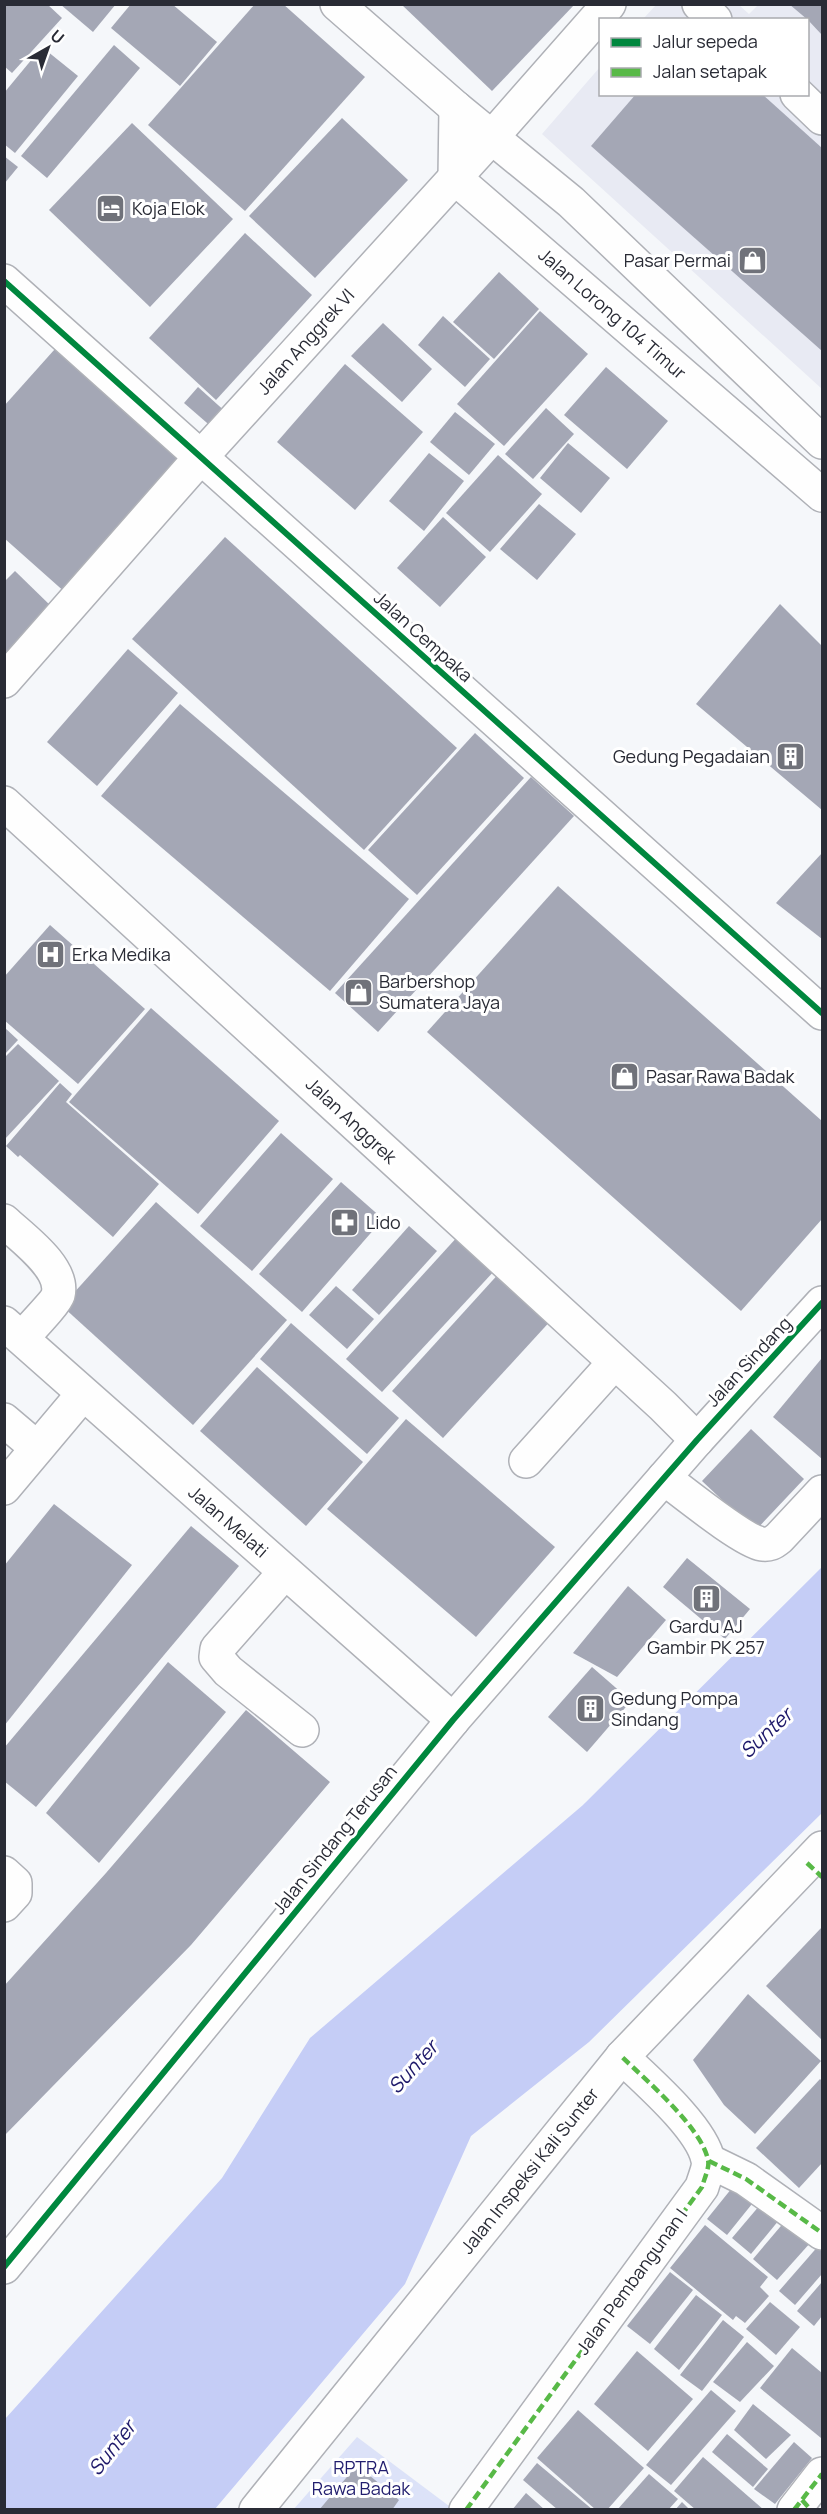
<svg xmlns="http://www.w3.org/2000/svg" width="827" height="2514" font-family="Manrope,sans-serif">
	<style>
		.built { fill: #e8eaf3 }
		.green { fill: #dce2f8 }
		.water { fill: #c5cdf6 }
		.building { fill: #a4a7b5 }
		.lines { fill: none; stroke-linecap: round; stroke-linejoin: round }
		.minor-casing { stroke: #afb1b7; stroke-width: 36 }
		.minor { stroke: #fefefe; stroke-width: 33 }
		.quiet { stroke: #58b947; stroke-width: 4.5; stroke-dasharray: 9 4.5; stroke-linecap: butt }
		.cycleway-casing { stroke: #fff; stroke-width: 10 }
		.cycleway { stroke: #00873e; stroke-width: 6 }
		.labels { text-anchor: middle; stroke-width: 6; stroke-linejoin: round; paint-order: stroke }
		.poi-label { font-size: 18px; fill: #292b35; stroke: #fff; text-anchor: start }
		.street-label { font-size: 18px; fill: #292b35; stroke: #fff }
		.park-label { font-size: 18px; fill: #211d6e; stroke: #fff }
		.water-label { font-size: 20px; font-style: italic; fill: #1e196a; stroke: #fff }
	</style>
	<rect width="100%" height="100%" fill="#f5f7fa"/>
	<!-- built -->
	<path class="built" d="M 656,5 L 739,5 L 749,14 L 758,5 L 822,5 L 822,389 L 542,134 L 600,67 L 600,94 L 808,94 L 808,20 L 643,19 Z"/>
	<!-- green -->
	<path class="green" d="M 357,2437 L 453,2509 L 452,2510 L 293,2510 Z"/>
	<!-- water -->
	<path class="water" d="M 822,1567 L 822,1813 L 589,2042 L 471,2136 L 405,2284 L 215,2509 L 5,2509 L 5,2419 L 222,2178 L 310,2038 L 583,1805 Z"/>
	<!-- building -->
	<g class="building">
		<path d="M 4,4 L 47,4 L 62,18 L 12,73 L 4,66 Z"/>
		<path d="M 60,4 L 116,4 L 93,32 Z"/>
		<path d="M 131,4 L 172,4 L 217,42 L 180,86 L 111,28 Z"/>
		<path d="M 255,4 L 283,4 L 365,77 L 245,211 L 148,125 Z"/>
		<path d="M 401,4 L 575,4 L 492,91 Z"/>
		<path d="M 789,4 L 822,4 L 822,35 L 808,20 Z"/>
		<path d="M 114,45 L 140,68 L 47,178 L 21,156 Z"/>
		<path d="M 42,47 L 78,76 L 15,153 L 4,144 L 4,93 Z"/>
		<path d="M 636,94 L 762,94 L 822,148 L 822,351 L 591,146 Z"/>
		<path d="M 342,118 L 408,180 L 315,278 L 249,216 Z"/>
		<path d="M 132,123 L 233,219 L 150,307 L 49,210 Z"/>
		<path d="M 4,156 L 18,167 L 4,184 Z"/>
		<path d="M 245,233 L 312,295 L 216,400 L 149,338 Z"/>
		<path d="M 499,272 L 539,309 L 494,359 L 453,322 Z"/>
		<path d="M 540,311 L 588,354 L 504,446 L 457,404 Z"/>
		<path d="M 443,316 L 490,359 L 465,387 L 418,345 Z"/>
		<path d="M 383,323 L 432,369 L 402,402 L 351,356 Z"/>
		<path d="M 63,340 L 191,454 L 67,594 L 4,538 L 4,406 Z"/>
		<path d="M 345,364 L 423,432 L 355,510 L 277,442 Z"/>
		<path d="M 606,367 L 668,421 L 627,469 L 564,415 Z"/>
		<path d="M 198,387 L 228,414 L 214,429 L 184,403 Z"/>
		<path d="M 546,408 L 574,434 L 533,479 L 505,454 Z"/>
		<path d="M 455,412 L 495,444 L 469,475 L 430,442 Z"/>
		<path d="M 568,443 L 610,478 L 581,513 L 540,478 Z"/>
		<path d="M 429,453 L 464,481 L 424,531 L 389,501 Z"/>
		<path d="M 498,455 L 542,494 L 490,552 L 446,513 Z"/>
		<path d="M 539,504 L 576,534 L 537,580 L 500,549 Z"/>
		<path d="M 443,517 L 486,557 L 440,607 L 397,568 Z"/>
		<path d="M 225,537 L 457,748 L 364,850 L 132,639 Z"/>
		<path d="M 15,571 L 54,609 L 4,661 L 4,582 Z"/>
		<path d="M 780,604 L 822,646 L 822,810 L 696,704 Z"/>
		<path d="M 128,649 L 178,693 L 97,786 L 47,742 Z"/>
		<path d="M 180,704 L 409,899 L 330,991 L 101,796 Z"/>
		<path d="M 475,733 L 524,778 L 417,895 L 368,850 Z"/>
		<path d="M 531,777 L 574,816 L 378,1032 L 335,993 Z"/>
		<path d="M 822,853 L 822,939 L 776,903 Z"/>
		<path d="M 558,886 L 822,1121 L 822,1219 L 741,1311 L 427,1032 Z"/>
		<path d="M 50,925 L 145,1009 L 78,1084 L 4,1020 L 4,977 Z"/>
		<path d="M 151,1008 L 279,1121 L 198,1214 L 69,1102 Z"/>
		<path d="M 4,1027 L 18,1040 L 4,1055 Z"/>
		<path d="M 18,1044 L 59,1081 L 4,1140 L 4,1058 Z"/>
		<path d="M 60,1083 L 72,1094 L 66,1102 L 159,1184 L 113,1237 L 20,1155 L 18,1157 L 6,1146 Z"/>
		<path d="M 281,1133 L 333,1179 L 252,1271 L 200,1226 Z"/>
		<path d="M 341,1182 L 383,1219 L 302,1312 L 259,1274 Z"/>
		<path d="M 156,1202 L 287,1320 L 193,1425 L 62,1306 Z"/>
		<path d="M 409,1226 L 437,1251 L 379,1315 L 352,1290 Z"/>
		<path d="M 459,1235 L 496,1269 L 382,1392 L 346,1359 Z"/>
		<path d="M 502,1270 L 554,1317 L 443,1438 L 392,1391 Z"/>
		<path d="M 336,1286 L 374,1319 L 347,1349 L 309,1315 Z"/>
		<path d="M 291,1323 L 399,1418 L 367,1454 L 260,1359 Z"/>
		<path d="M 822,1358 L 822,1459 L 773,1417 Z"/>
		<path d="M 257,1367 L 363,1462 L 306,1526 L 200,1431 Z"/>
		<path d="M 406,1419 L 555,1547 L 476,1637 L 327,1509 Z"/>
		<path d="M 751,1429 L 804,1479 L 755,1531 L 702,1481 Z"/>
		<path d="M 54,1504 L 132,1565 L 4,1726 L 4,1566 Z"/>
		<path d="M 191,1526 L 239,1566 L 36,1807 L 4,1781 L 4,1748 Z"/>
		<path d="M 687,1558 L 750,1609 L 725,1639 L 663,1587 Z"/>
		<path d="M 628,1586 L 666,1620 L 617,1677 L 573,1653 Z"/>
		<path d="M 168,1662 L 226,1712 L 99,1863 L 46,1813 Z"/>
		<path d="M 592,1667 L 631,1701 L 587,1752 L 548,1717 Z"/>
		<path d="M 246,1710 L 330,1782 L 191,1945 L 4,2136 L 4,1986 L 106,1873 Z"/>
		<path d="M 822,1927 L 822,2040 L 766,1986 Z"/>
		<path d="M 748,1994 L 821,2061 L 755,2134 L 724,2105 L 693,2060 Z"/>
		<path d="M 820,2079 L 822,2081 L 822,2163 L 799,2188 L 756,2148 Z"/>
		<path d="M 740,2178 L 760,2194 L 727,2235 L 707,2219 Z"/>
		<path d="M 766,2198 L 784,2214 L 751,2254 L 732,2238 Z"/>
		<path d="M 786,2220 L 811,2242 L 777,2280 L 753,2259 Z"/>
		<path d="M 705,2225 L 768,2277 L 760,2287 L 769,2296 L 745,2323 L 736,2316 L 733,2320 L 670,2268 Z"/>
		<path d="M 820,2244 L 822,2246 L 822,2274 L 795,2305 L 779,2291 Z"/>
		<path d="M 670,2272 L 693,2290 L 650,2344 L 627,2326 Z"/>
		<path d="M 822,2282 L 822,2316 L 814,2326 L 797,2311 Z"/>
		<path d="M 696,2295 L 722,2315 L 679,2370 L 654,2349 Z"/>
		<path d="M 770,2302 L 800,2327 L 776,2355 L 746,2329 Z"/>
		<path d="M 723,2320 L 744,2337 L 702,2391 L 680,2375 Z"/>
		<path d="M 747,2342 L 774,2366 L 740,2402 L 713,2382 Z"/>
		<path d="M 792,2348 L 822,2373 L 821,2438 L 760,2388 Z"/>
		<path d="M 637,2351 L 693,2399 L 648,2451 L 594,2404 Z"/>
		<path d="M 711,2390 L 736,2411 L 671,2485 L 646,2465 Z"/>
		<path d="M 753,2404 L 791,2435 L 766,2459 L 734,2430 Z"/>
		<path d="M 578,2410 L 644,2468 L 607,2510 L 596,2510 L 537,2458 Z"/>
		<path d="M 727,2434 L 768,2469 L 753,2487 L 712,2452 Z"/>
		<path d="M 794,2442 L 812,2458 L 775,2504 L 754,2489 Z"/>
		<path d="M 703,2457 L 764,2510 L 696,2510 L 674,2491 Z"/>
		<path d="M 537,2463 L 593,2510 L 558,2510 L 523,2480 Z"/>
		<path d="M 357,2465 L 399,2500 L 392,2510 L 319,2510 Z"/>
		<path d="M 649,2474 L 678,2499 L 668,2510 L 617,2510 Z"/>
		<path d="M 526,2493 L 545,2510 L 512,2510 Z"/>
		<path d="M 682,2502 L 690,2510 L 675,2510 Z"/>
	</g>
	<g class="lines">
		<defs>
			<g id="minor">
				<path d="M 337,4 L 456,108 L 571,202 L 822,442"/>
				<path d="M 699,4 L 715,20"/>
				<path d="M 797,94 L 822,118"/>
				<path d="M 456,108 L 455,178 L 822,495"/>
				<path d="M 4,281 L 822,1013"/>
				<path d="M 4,681 L 200,458 L 492,137 L 609,4"/>
				<path d="M 4,803 L 663,1406 L 697,1440"/>
				<path d="M 4,1221 C 22,1238 65,1268 58,1295 C 56,1302 29,1330 22,1338"/>
				<path d="M 4,1323 L 453,1720"/>
				<path d="M 4,1420 L 37,1448"/>
				<path d="M 526,1461 L 614,1363"/>
				<path d="M 664,1478 C 683,1492 743,1541 762,1544 C 769,1545 773,1543 779,1538 L 822,1492"/>
				<path d="M 4,1488 L 83,1394"/>
				<path d="M 285,1572 L 217,1649 L 216,1657 L 228,1671 L 302,1730"/>
				<path d="M 4,1873 L 15,1883 L 15,1893 L 4,1905"/>
				<path d="M 709,2161 L 746,2179 L 822,2233"/>
				<path d="M 4,2267 L 453,1720 L 697,1440 L 822,1303"/>
				<path d="M 256,2510 L 622,2057 L 822,1848"/>
				<path d="M 466,2510 L 702,2187 C 704,2179 710,2167 708,2160 C 702,2128 646,2080 622,2057"/>
				<path d="M 794,2510 L 822,2474"/>
			</g>
		</defs>
		<!-- minor casing -->
		<use href="#minor" class="minor-casing"/>
		<!-- minor -->
		<use href="#minor" class="minor"/>
		<!-- quiet -->
		<g class="quiet">
			<path d="M 807,1863 L 822,1877"/>
			<path d="M 709,2161 L 746,2179 L 822,2233"/>
			<path d="M 802,2500 L 811,2510"/>
			<path d="M 466,2510 L 702,2187 C 704,2179 710,2167 708,2160 C 702,2128 646,2080 622,2057"/>
			<path d="M 794,2510 L 822,2474"/>
		</g>
		<defs>
			<g id="cycleway">
				<path d="M 4,281 L 822,1013"/>
				<path d="M 4,2267 L 453,1720 L 697,1440 L 822,1303"/>
			</g>
		</defs>
		<!-- cycleway casing -->
		<use href="#cycleway" class="cycleway-casing"/>
		<!-- cycleway -->
		<use href="#cycleway" class="cycleway"/>
	</g>
	<!-- icons -->
	<defs>
		<symbol id="hotel-square" viewBox="-11 -11 22 22"><rect x="-9" y="-9" width="18" height="18" rx="4" fill="#70727a" stroke="#fff"/><path d="M-6-4.5h1.5V1H6V5H4.5V3h-9V5H-6ZM-4 0a1.8 1.8 0 1 1 3.6 0ZM.5 0V-2.5h3Q6-2.5 6 0Z" fill="#fff"/></symbol>
		<symbol id="shop-square" viewBox="-11 -11 22 22"><rect x="-9" y="-9" width="18" height="18" rx="4" fill="#70727a" stroke="#fff"/><path d="M-5-2.5h2.3a2.7 3.5 0 0 1 5.4 0H5L5.5 6h-11ZM-1.5-2.5h3a1.5 2.3 0 0 0-3 0Z" fill="#fff"/></symbol>
		<symbol id="building-square" viewBox="-11 -11 22 22"><rect x="-9" y="-9" width="18" height="18" rx="4" fill="#70727a" stroke="#fff"/><path d="M-4-6H4V6H1V3H-1V6H-4ZM-2.5-4.3h1.7v1.8h-1.7ZM.8-4.3h1.7v1.8H.8ZM-2.5-1h1.7V.8h-1.7ZM.8-1h1.7V.8H.8Z" fill="#fff"/></symbol>
		<symbol id="hospital-square" viewBox="-11 -11 22 22"><rect x="-9" y="-9" width="18" height="18" rx="4" fill="#70727a" stroke="#fff"/><path d="M-5-5h3v3.5h4V-5h3V5h-3V1.5h-4V5h-3Z" fill="#fff"/></symbol>
		<symbol id="pharmacy-square" viewBox="-11 -11 22 22"><rect x="-9" y="-9" width="18" height="18" rx="4" fill="#70727a" stroke="#fff"/><path d="M-2-6h4v4h4v4h-4v4h-4v-4h-4v-4h4Z" fill="#fff"/></symbol>
	</defs>
	<g fill-rule="evenodd">
		<use href="#hotel-square" x="94" y="192" width="33" height="33"/>
		<use href="#shop-square" x="736" y="244" width="33" height="33"/>
		<use href="#building-square" x="774" y="740" width="33" height="33"/>
		<use href="#hospital-square" x="34" y="938" width="33" height="33"/>
		<use href="#shop-square" x="342" y="976" width="33" height="33"/>
		<use href="#shop-square" x="608" y="1060" width="33" height="33"/>
		<use href="#pharmacy-square" x="328" y="1206" width="33" height="33"/>
		<use href="#building-square" x="690" y="1582" width="33" height="33"/>
		<use href="#building-square" x="574" y="1692" width="33" height="33"/>
	</g>
	<g class="labels">
		<!-- poi labels -->
		<g class="poi-label">
			<text x="132" y="215">Koja Elok</text>
			<text x="731" y="267" text-anchor="end">Pasar Permai</text>
			<text x="770" y="763" text-anchor="end">Gedung Pegadaian</text>
			<text x="72" y="961">Erka Medika</text>
			<text x="379" y="988">Barbershop<tspan x="379" dy="21">Sumatera Jaya</tspan></text>
			<text x="646" y="1083">Pasar Rawa Badak</text>
			<text x="366" y="1229">Lido</text>
			<text x="706" y="1633" text-anchor="middle">Gardu AJ<tspan x="706" dy="21">Gambir PK 257</tspan></text>
			<text x="611" y="1705">Gedung Pompa<tspan x="611" dy="21">Sindang</tspan></text>
		</g>
		<!-- street labels -->
		<g class="street-label">
			<text transform="translate(612 314) rotate(41)" y="6">Jalan Lorong 104 Timur</text>
			<text transform="translate(306 342) rotate(-48)" y="6">Jalan Anggrek VI</text>
			<text transform="translate(423 637) rotate(42)" y="6">Jalan Cempaka</text>
			<text transform="translate(351 1121) rotate(43)" y="6">Jalan Anggrek</text>
			<text transform="translate(749 1362) rotate(-47)" y="6">Jalan Sindang</text>
			<text transform="translate(228 1522) rotate(41)" y="6">Jalan Melati</text>
			<text transform="translate(335 1840) rotate(-51)" y="6">Jalan Sindang Terusan</text>
			<text transform="translate(530 2171) rotate(-51)" y="6">Jalan Inspeksi Kali Sunter</text>
			<text transform="translate(632 2282) rotate(-54)" y="6">Jalan Pembangunan I</text>
		</g>
		<!-- park labels -->
		<g class="park-label">
			<text x="361" y="2474">RPTRA<tspan x="361" dy="21">Rawa Badak</tspan></text>
		</g>
		<!-- water labels -->
		<g class="water-label">
			<text transform="translate(766 1733) rotate(-43)" y="7">Sunter</text>
			<text transform="translate(413 2067) rotate(-48)" y="7">Sunter</text>
			<text transform="translate(112 2448) rotate(-52)" y="7">Sunter</text>
		</g>
	</g>
	<!-- border -->
	<rect width="827" height="2514" fill="none" stroke="#292b35" stroke-width="12"/>
	<!-- legend -->
	<rect x="599" y="18" width="210" height="78" fill="#ffffff" stroke="#a9aaae" stroke-width="1.5"/>
	<rect x="611" y="38" width="30" height="9" fill="#00873e" stroke="#a9aaae" stroke-width="1.5"/>
	<text x="653" y="48" font-size="18" fill="#292b35">Jalur sepeda</text>
	<rect x="611" y="68" width="30" height="9" fill="#58b947" stroke="#a9aaae" stroke-width="1.5"/>
	<text x="653" y="78" font-size="18" fill="#292b35">Jalan setapak</text>
	<!-- north arrow -->
	<g transform="translate(48 48) rotate(40)" stroke="#ffffff" stroke-width="4.5" paint-order="stroke">
	<path d="M0-4.5L10 22L0 15L-10 22Z" fill="#292b35"/>
	<text y="-9" font-size="16" font-weight="bold" text-anchor="middle" fill="#292b35">U</text>
	</g>
</svg>
